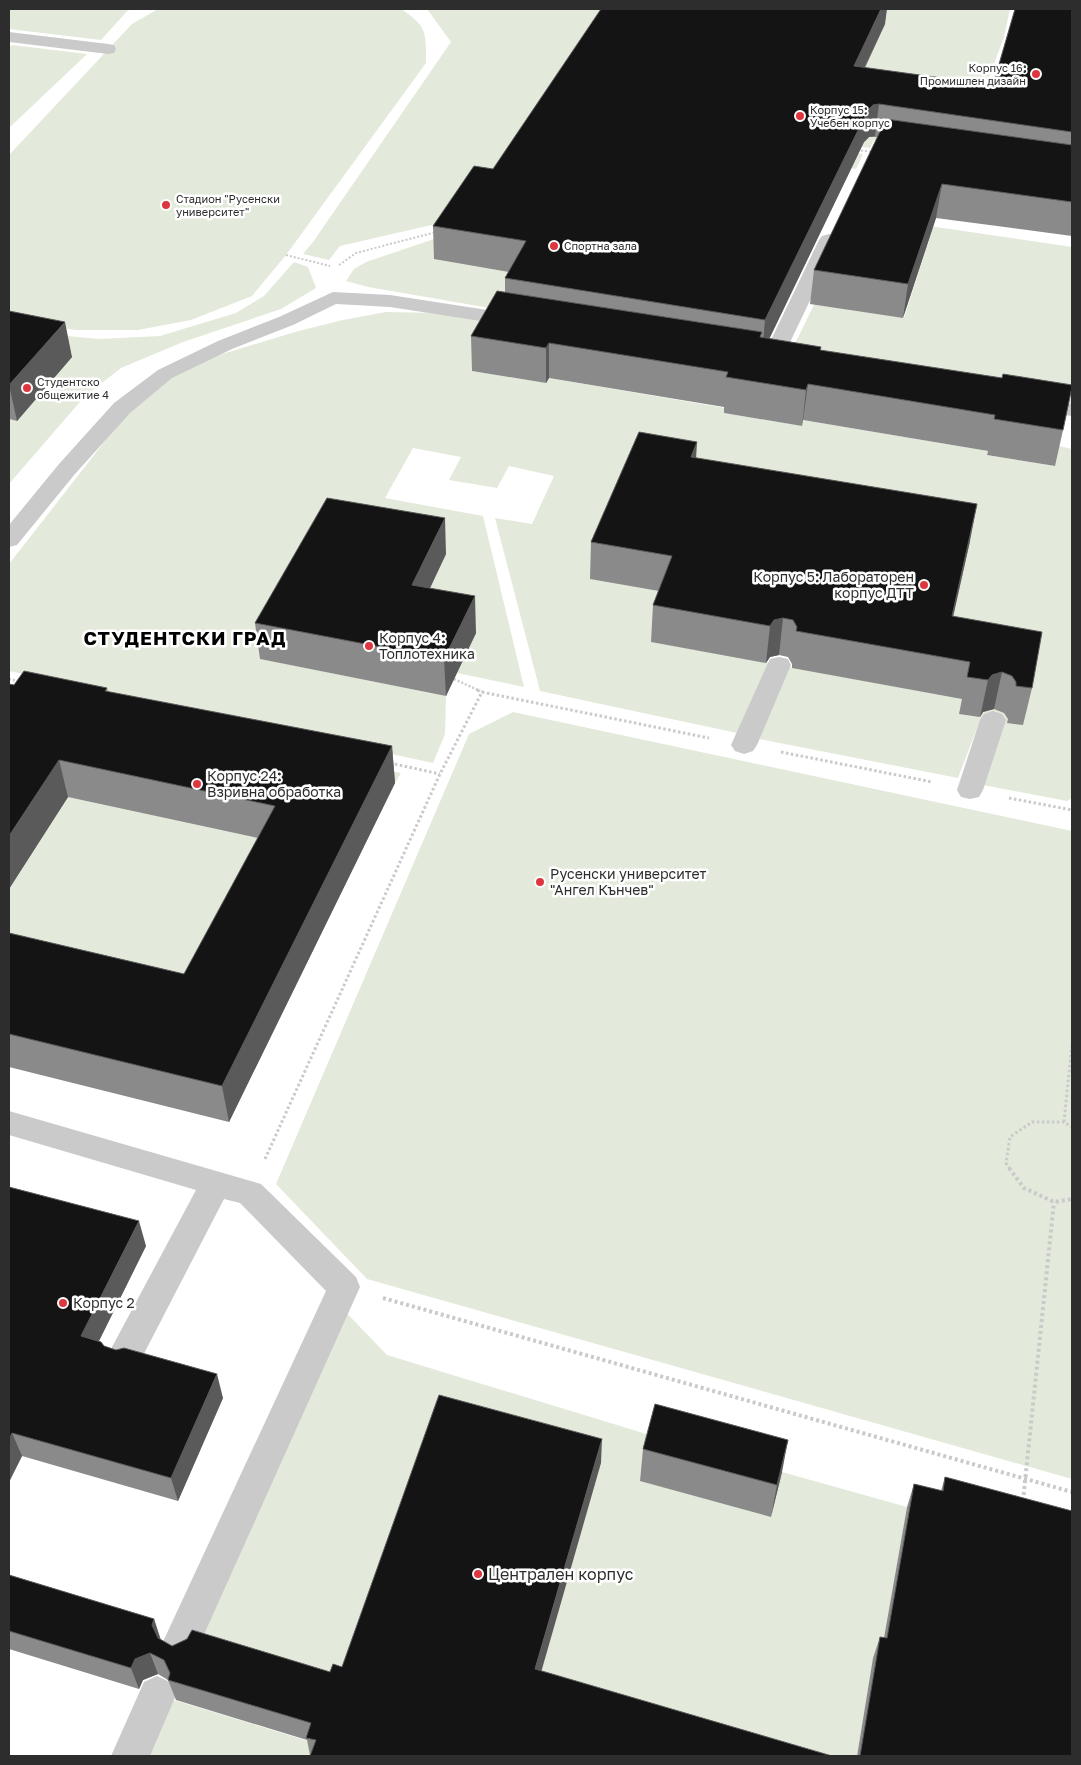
<svg xmlns="http://www.w3.org/2000/svg" width="1081" height="1765" font-family="'Golos Text',sans-serif">
	<style>
		.green { fill: #e3eadb }
		.lines { fill: none; stroke-linecap: round; stroke-linejoin: round }
		.path-far3 { stroke: #cacaca; stroke-width: 2; stroke-dasharray: 2 2; stroke-linecap: butt }
		.path-far2 { stroke: #cacaca; stroke-width: 2.5; stroke-dasharray: 2 2; stroke-linecap: butt }
		.path-far1 { stroke: #cacaca; stroke-width: 3; stroke-dasharray: 2.5 2.5; stroke-linecap: butt }
		.path { stroke: #cacaca; stroke-width: 4; stroke-dasharray: 3 3; stroke-linecap: butt }
		.pedestrian { fill: #cacaca; fill-rule: evenodd }
		.minor { fill: #cacaca; fill-rule: evenodd }
		.wall { fill: #8a8a8a }
		.shaded-wall { fill: #5a5a5a }
		.building { fill: #141414; stroke: #5a5a5a }
		.poi-dot { fill: #dd363f; stroke: #fff; stroke-width: 2 }
		.labels { text-anchor: middle; stroke-width: 5; stroke-linejoin: round; paint-order: stroke }
		.far-poi-label { font-size: 11px; fill: #2d2d2d; stroke: #fff; text-anchor: start }
		.poi-label { font-size: 14px; fill: #2d2d2d; stroke: #fff; text-anchor: start }
		.near-poi-label { font-size: 16px; fill: #2d2d2d; stroke: #fff; text-anchor: start }
		.district-label { font-size: 19px; font-weight: bold; letter-spacing: 1px; fill: #000; stroke: #fff }
	</style>
	<rect width="100%" height="100%" fill="#fff"/>
	<!-- green -->
	<g class="green">
		<path d="M 9,9 L 129,9 L 101,40 L 9,29 Z"/>
		<path d="M 158,9 L 401,9 C 428,27 426,33 426,63 L 286,255 L 252,296 L 191,320 L 138,330 L 76,330 L 19,322 L 9,317 L 9,155 L 132,24 Z"/>
		<path d="M 427,9 L 620,9 L 863,70 L 884,24 L 772,9 L 1010,9 L 1004,37 L 977,110 L 1016,160 L 874,140 L 870,148 L 820,141 L 817,149 L 863,154 L 856,169 L 817,163 L 693,343 L 368,287 L 346,281 L 354,269 L 366,262 L 452,233 L 462,218 L 340,246 L 329,260 L 303,254 L 313,242 L 451,42 Z"/>
		<path d="M 12,45 L 87,54 L 9,128 L 9,48 Z"/>
		<path d="M 855,215 L 1072,247 L 1072,404 L 817,365 L 791,352 L 829,274 L 850,310 L 904,318 L 929,240 Z"/>
		<path d="M 294,262 L 308,267 L 316,288 L 281,309 L 183,342 L 121,368 L 85,396 L 9,484 L 9,419 L 17,421 L 35,333 L 99,339 L 160,336 L 236,313 L 264,296 Z"/>
		<path d="M 386,312 L 437,313 L 525,325 L 472,371 L 546,383 L 549,378 L 725,408 L 724,413 L 802,426 L 803,420 L 988,451 L 987,455 L 1054,466 L 1059,446 L 1072,449 L 1072,798 L 1067,801 L 983,785 L 1003,722 L 981,718 L 958,778 L 759,739 L 790,667 L 936,694 L 673,538 L 652,642 L 770,663 L 737,733 L 540,691 L 495,518 L 532,524 L 554,476 L 509,466 L 497,488 L 449,480 L 461,457 L 413,448 L 385,498 L 483,516 L 524,687 L 457,673 L 475,633 L 261,659 L 446,696 L 445,734 L 433,763 L 9,671 L 9,564 L 130,409 L 165,379 L 206,359 L 295,332 L 343,320 Z"/>
		<path d="M 9,688 L 401,773 L 395,783 L 191,1010 L 9,967 Z"/>
		<path d="M 513,712 L 1072,831 L 1072,1479 L 367,1279 L 276,1184 L 469,734 Z"/>
		<path d="M 337,1303 L 387,1355 L 653,1436 L 771,1517 L 782,1472 L 907,1507 L 881,1660 L 873,1659 L 857,1756 L 760,1756 L 346,1688 L 180,1646 Z"/>
		<path d="M 157,1695 L 315,1743 L 311,1756 L 130,1756 Z"/>
	</g>
	<g class="lines">
		<!-- path-far3 -->
		<g class="path-far3">
			<path d="M 857,150 L 872,152"/>
			<path d="M 286,255 L 330,266"/>
			<path d="M 339,265 L 356,253 L 436,232"/>
		</g>
		<!-- path-far2 -->
		<g class="path-far2">
			<path d="M 9,679 L 20,682"/>
			<path d="M 454,679 L 480,691"/>
		</g>
		<!-- path-far1 -->
		<g class="path-far1">
			<path d="M 477,690 L 482,692"/>
			<path d="M 781,752 L 932,782"/>
			<path d="M 390,763 L 440,774"/>
			<path d="M 1009,798 L 1072,810"/>
			<path d="M 1064,1122 L 1072,1044"/>
			<path d="M 265,1159 L 440,774 L 482,692 L 709,738"/>
			<path d="M 1010,1169 L 1006,1163 L 1010,1137 L 1032,1122 L 1064,1122 L 1072,1127"/>
		</g>
		<!-- path -->
		<g class="path">
			<path d="M 1009,1168 L 1024,1188 L 1054,1202 L 1072,1199"/>
			<path d="M 383,1298 L 1072,1492"/>
			<path d="M 1023,1501 L 1054,1202"/>
		</g>
		<!-- pedestrian -->
		<g class="pedestrian">
			<path d="M 829,234 L 836,236 L 839,240 L 782,359 L 790,361 L 793,365 L 790,369 L 783,371 L 763,367 L 760,363 L 819,240 L 822,236 Z"/>
			<path d="M 333,292 L 390,295 L 519,315 L 526,317 L 529,321 L 526,325 L 519,327 L 390,307 L 336,304 L 293,325 L 232,349 L 172,378 L 130,413 L 75,474 L 17,545 L 9,547 L 9,525 L 59,464 L 114,403 L 158,370 L 218,341 L 279,317 Z"/>
			<path d="M 1031,398 L 1072,404 L 1072,416 L 1023,409 L 1020,404 L 1023,399 Z"/>
			<path d="M 779,657 L 788,659 L 791,665 L 757,745 L 753,751 L 744,754 L 735,751 L 731,745 L 767,665 L 770,659 Z"/>
			<path d="M 993,711 L 1002,714 L 1006,720 L 983,790 L 979,797 L 970,799 L 961,797 L 957,790 L 980,720 L 984,714 Z"/>
			<path d="M 9,1111 L 261,1184 L 356,1277 L 360,1287 L 193,1659 L 180,1665 L 167,1659 L 161,1646 L 326,1291 L 240,1203 L 224,1199 L 136,1369 L 124,1373 L 112,1369 L 107,1358 L 112,1347 L 196,1190 L 9,1135 Z"/>
			<path d="M 157,1676 L 170,1682 L 176,1695 L 150,1756 L 111,1756 L 144,1682 Z"/>
		</g>
		<!-- minor -->
		<path class="minor" d="M 9,32 L 108,44 L 114,45 L 116,49 L 114,53 L 108,54 L 9,42 Z"/>
	</g>
	<!-- wall -->
	<g class="wall">
		<path d="M 1072,9 L 1072,236 L 936,218 L 903,318 L 810,304 L 814,270 L 878,137 L 869,137 L 864,142 L 769,339 L 821,350 L 1063,430 L 1055,466 L 987,455 L 988,451 L 803,420 L 802,426 L 724,413 L 724,407 L 549,378 L 546,383 L 472,371 L 471,336 L 505,292 L 505,278 L 509,272 L 434,259 L 433,226 L 493,169 L 885,24 L 865,68 L 993,85 Z"/>
		<path d="M 9,311 L 72,357 L 17,421 L 9,419 Z"/>
		<path d="M 696,458 L 970,541 L 953,616 L 1032,688 L 1023,725 L 1007,723 L 1008,719 L 1004,713 L 994,709 L 983,712 L 980,717 L 959,714 L 962,699 L 792,668 L 792,664 L 788,657 L 779,655 L 770,657 L 766,663 L 651,642 L 653,605 L 659,591 L 590,579 L 591,542 Z"/>
		<path d="M 446,554 L 430,588 L 476,633 L 446,696 L 260,659 L 255,623 Z"/>
		<path d="M 9,684 L 14,685 L 107,688 L 108,692 L 392,746 L 395,783 L 229,1122 L 9,1067 L 9,933 L 184,974 L 258,838 L 68,797 L 9,889 Z"/>
		<path d="M 9,1187 L 146,1246 L 99,1341 L 104,1346 L 223,1398 L 178,1501 L 22,1456 L 9,1482 Z"/>
		<path d="M 643,1449 L 782,1472 L 771,1517 L 640,1481 Z"/>
		<path d="M 601,1463 L 310,1755 L 307,1740 L 176,1700 L 168,1680 L 158,1674 L 143,1680 L 139,1689 L 9,1649 L 9,1575 L 154,1619 L 161,1640 L 172,1646 L 330,1672 L 342,1667 Z"/>
		<path d="M 945,1477 L 1072,1756 L 857,1756 L 873,1658 L 880,1637 L 884,1638 L 907,1507 L 914,1484 L 941,1491 Z"/>
	</g>
	<!-- shaded-wall -->
	<g class="shaded-wall">
		<path d="M 881,9 L 887,9 L 885,24 L 850,98 L 854,66 Z"/>
		<path d="M 879,104 L 875,136 L 869,137 L 864,142 L 762,354 L 765,320 L 868,110 L 873,105 Z"/>
		<path d="M 942,184 L 936,218 L 903,318 L 908,284 Z"/>
		<path d="M 65,322 L 72,357 L 17,421 L 9,385 Z"/>
		<path d="M 549,343 L 549,378 L 546,383 L 546,348 Z"/>
		<path d="M 808,384 L 803,420 L 802,426 L 806,390 Z"/>
		<path d="M 697,442 L 695,478 L 691,457 Z"/>
		<path d="M 977,504 L 970,541 L 945,653 L 952,616 Z"/>
		<path d="M 445,518 L 446,554 L 414,622 L 412,585 Z"/>
		<path d="M 475,596 L 476,633 L 446,696 L 444,659 Z"/>
		<path d="M 783,618 L 779,655 L 770,657 L 766,663 L 770,626 L 774,620 Z"/>
		<path d="M 1002,672 L 994,709 L 983,712 L 980,717 L 988,680 L 992,675 Z"/>
		<path d="M 392,746 L 395,783 L 229,1122 L 222,1086 Z"/>
		<path d="M 59,760 L 68,797 L 9,889 L 9,836 Z"/>
		<path d="M 139,1221 L 146,1246 L 89,1361 L 81,1336 Z"/>
		<path d="M 217,1374 L 223,1398 L 178,1501 L 171,1478 Z"/>
		<path d="M 12,1433 L 22,1456 L 9,1482 L 9,1439 Z"/>
		<path d="M 602,1439 L 601,1463 L 536,1690 L 535,1669 Z"/>
		<path d="M 788,1440 L 782,1472 L 771,1517 L 777,1485 Z"/>
		<path d="M 154,1619 L 161,1641 L 159,1647 L 152,1625 Z"/>
		<path d="M 150,1653 L 158,1674 L 143,1680 L 139,1689 L 131,1668 L 135,1659 Z"/>
	</g>
	<!-- building -->
	<g class="building">
		<path d="M 601,9 L 881,9 L 854,66 L 993,85 L 1015,9 L 1072,9 L 1072,132 L 879,104 L 873,105 L 868,110 L 765,320 L 505,278 L 526,241 L 433,226 L 474,166 L 493,169 Z"/>
		<path d="M 886,119 L 1072,145 L 1072,202 L 942,184 L 908,284 L 814,270 Z"/>
		<path d="M 497,291 L 762,332 L 760,337 L 821,347 L 820,350 L 1002,378 L 1003,374 L 1072,385 L 1072,387 L 1063,430 L 994,419 L 995,415 L 808,384 L 806,390 L 726,377 L 728,372 L 549,343 L 546,348 L 471,336 Z"/>
		<path d="M 9,311 L 65,322 L 9,385 Z"/>
		<path d="M 639,432 L 697,442 L 691,457 L 977,504 L 952,616 L 1042,632 L 1032,688 L 1016,686 L 1016,682 L 1012,676 L 1002,672 L 992,675 L 988,680 L 967,677 L 970,662 L 796,631 L 797,627 L 793,620 L 783,618 L 774,620 L 770,626 L 653,605 L 672,556 L 591,542 Z"/>
		<path d="M 327,498 L 445,518 L 412,585 L 475,596 L 444,659 L 255,623 Z"/>
		<path d="M 24,671 L 107,688 L 105,691 L 392,746 L 222,1086 L 9,1034 L 9,933 L 184,974 L 275,806 L 59,760 L 9,836 L 9,684 L 14,685 Z"/>
		<path d="M 9,1187 L 139,1221 L 81,1336 L 101,1342 L 104,1346 L 116,1350 L 124,1348 L 217,1374 L 171,1478 L 12,1433 L 9,1439 Z"/>
		<path d="M 439,1395 L 602,1439 L 535,1669 L 832,1756 L 310,1756 L 316,1740 L 306,1738 L 311,1723 L 168,1680 L 170,1673 L 164,1660 L 150,1653 L 135,1659 L 131,1668 L 9,1631 L 9,1575 L 154,1619 L 152,1625 L 158,1638 L 172,1646 L 187,1639 L 192,1630 L 330,1672 L 333,1664 L 342,1667 Z"/>
		<path d="M 655,1404 L 788,1440 L 777,1485 L 643,1449 Z"/>
		<path d="M 945,1477 L 1072,1511 L 1072,1756 L 860,1756 L 880,1637 L 887,1638 L 914,1484 L 943,1491 Z"/>
	</g>
	<!-- markers -->
	<g class="poi-dot">
		<circle cx="1036" cy="74" r="5"/>
		<circle cx="800" cy="116" r="5"/>
		<circle cx="166" cy="205" r="5"/>
		<circle cx="554" cy="246" r="5"/>
		<circle cx="27" cy="388" r="5"/>
		<circle cx="924" cy="585" r="5"/>
		<circle cx="369" cy="646" r="5"/>
		<circle cx="197" cy="784" r="5"/>
		<circle cx="540" cy="882" r="5"/>
		<circle cx="63" cy="1303" r="5"/>
		<circle cx="478" cy="1574" r="5"/>
	</g>
	<g class="labels">
		<!-- far-poi labels -->
		<g class="far-poi-label">
			<text x="1026" y="72" text-anchor="end">Корпус 16:<tspan x="1026" dy="13">Промишлен дизайн</tspan></text>
			<text x="810" y="114">Корпус 15:<tspan x="810" dy="13">Учебен корпус</tspan></text>
			<text x="176" y="203">Стадион "Русенски<tspan x="176" dy="13">университет"</tspan></text>
			<text x="564" y="250">Спортна зала</text>
			<text x="37" y="386">Студентско<tspan x="37" dy="13">общежитие 4</tspan></text>
		</g>
		<!-- poi labels -->
		<g class="poi-label">
			<text x="914" y="582" text-anchor="end">Корпус 5: Лабораторен<tspan x="914" dy="16">корпус ДТТ</tspan></text>
			<text x="379" y="643">Корпус 4:<tspan x="379" dy="16">Топлотехника</tspan></text>
			<text x="207" y="781">Корпус 24:<tspan x="207" dy="16">Взривна обработка</tspan></text>
			<text x="550" y="879">Русенски университет<tspan x="550" dy="16">"Ангел Кънчев"</tspan></text>
			<text x="73" y="1308">Корпус 2</text>
		</g>
		<!-- near-poi labels -->
		<g class="near-poi-label">
			<text x="488" y="1580">Централен корпус</text>
		</g>
		<!-- district labels -->
		<g class="district-label">
			<text x="185" y="645">СТУДЕНТСКИ ГРАД</text>
		</g>
	</g>
	<!-- border -->
	<rect width="1081" height="1765" fill="none" stroke="#2d2d2d" stroke-width="20"/>
</svg>
